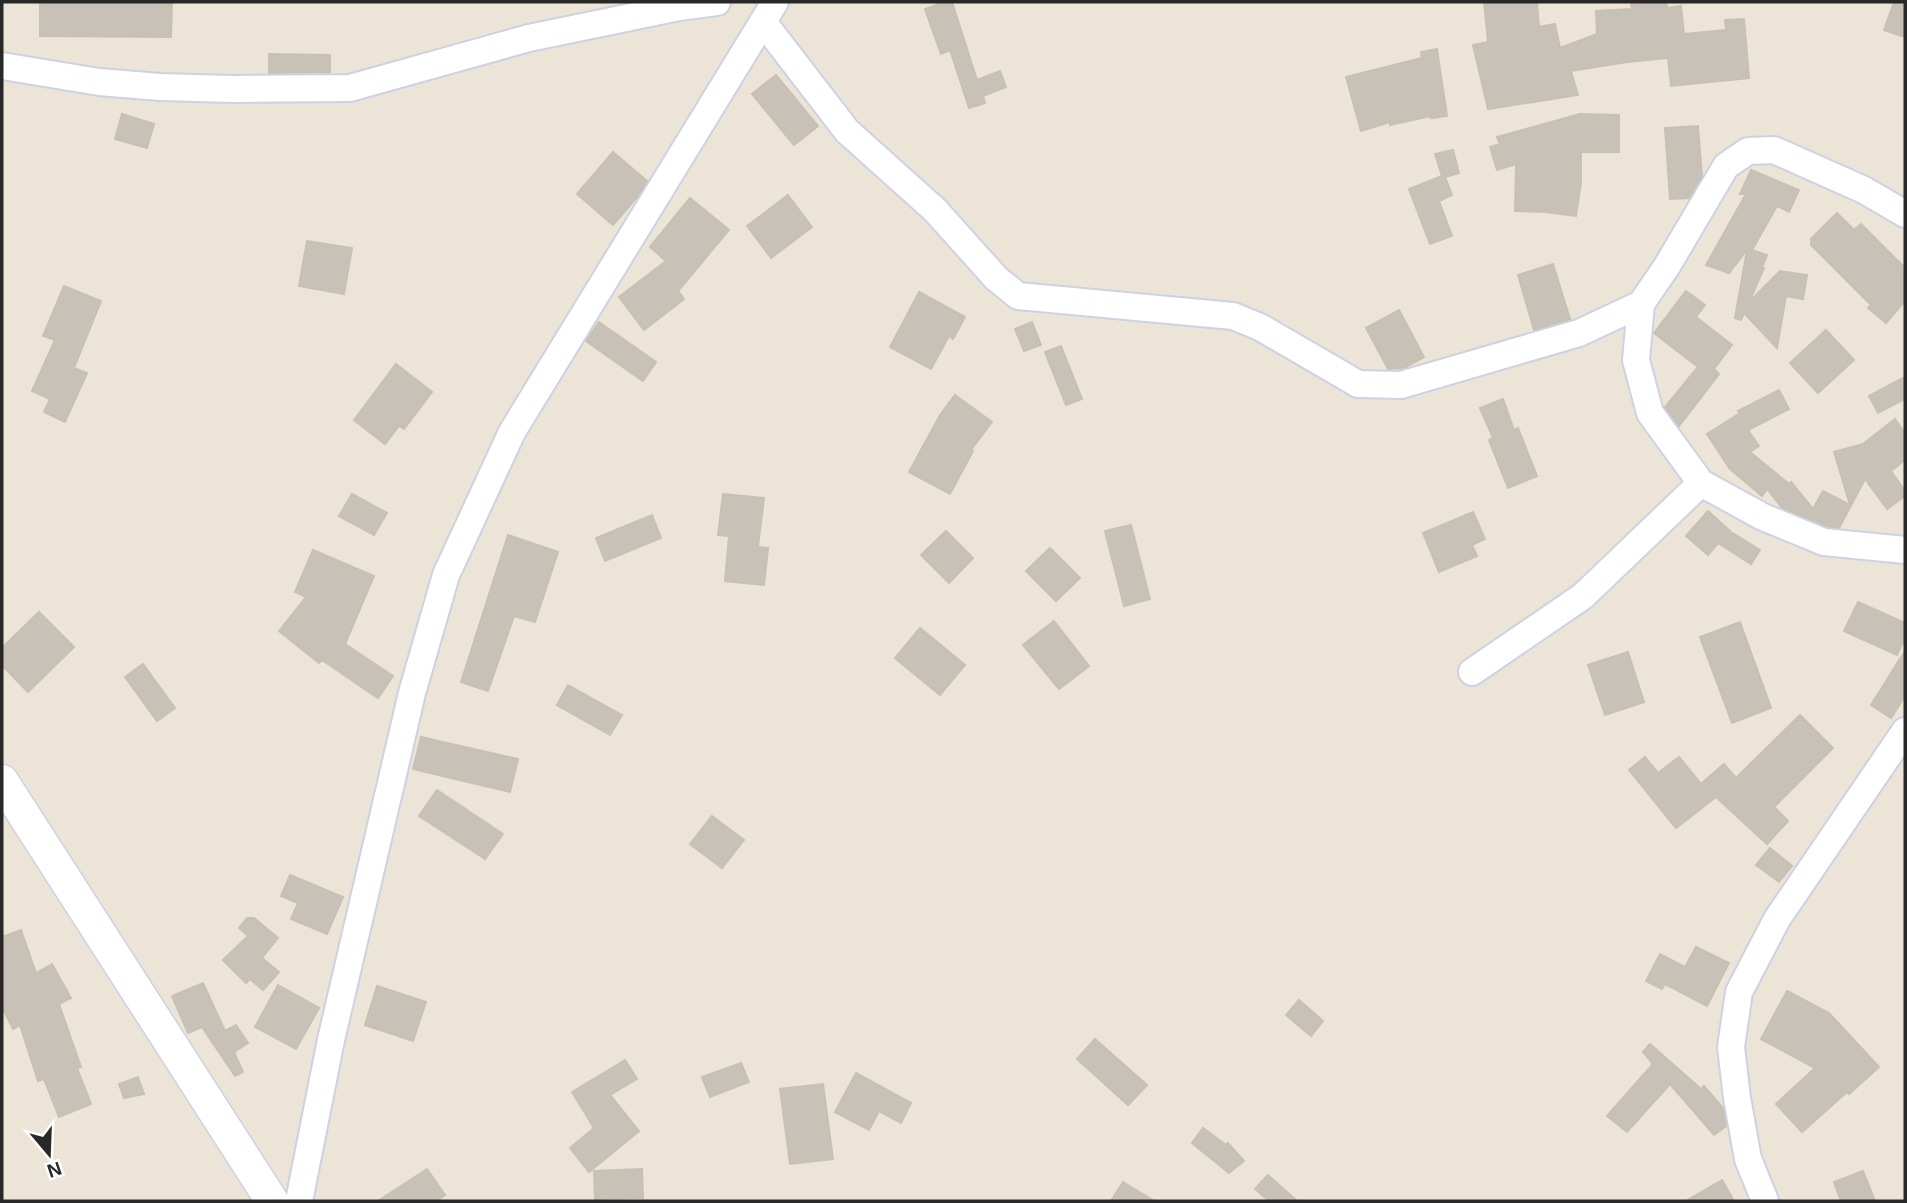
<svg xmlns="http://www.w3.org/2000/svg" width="1907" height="1203" font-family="Arial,sans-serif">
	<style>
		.building { fill: #c8c1b8; stroke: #c8c0b2; stroke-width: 2 }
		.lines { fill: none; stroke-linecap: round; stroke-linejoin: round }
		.minor-casing { stroke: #cdd2e3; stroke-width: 30 }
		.tertiary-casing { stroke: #cdd2e3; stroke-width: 35 }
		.minor { stroke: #fff; stroke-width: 26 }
		.tertiary { stroke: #fff; stroke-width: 32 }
	</style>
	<rect width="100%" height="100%" fill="#ede4d8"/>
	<!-- building -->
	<g class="building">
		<path d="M 40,2 L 172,2 L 171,37 L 40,36 Z"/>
		<path d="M 945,2 L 952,2 L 977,80 L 1000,71 L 1006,87 L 983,96 L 985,103 L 969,108 L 950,50 L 941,54 L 925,9 Z"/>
		<path d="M 1484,2 L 1537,2 L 1539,27 L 1555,24 L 1560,48 L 1597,34 L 1596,11 L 1632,9 L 1631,2 L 1666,2 L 1667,8 L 1681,6 L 1684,34 L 1726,30 L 1725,20 L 1744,19 L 1749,78 L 1671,86 L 1668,58 L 1627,62 L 1571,71 L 1578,95 L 1488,109 L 1473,45 L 1488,42 Z"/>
		<path d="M 1894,2 L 1905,2 L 1905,37 L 1884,30 Z"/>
		<path d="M 1437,49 L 1447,116 L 1431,118 L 1431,116 L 1390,125 L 1390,122 L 1361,131 L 1346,77 L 1422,58 L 1421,52 Z"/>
		<path d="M 269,54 L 330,55 L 330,72 L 269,73 Z"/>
		<path d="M 776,75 L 818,126 L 794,145 L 752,94 Z"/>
		<path d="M 122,114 L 154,124 L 147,148 L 115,139 Z"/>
		<path d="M 1580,114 L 1619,115 L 1619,152 L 1581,152 L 1581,183 L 1576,216 L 1545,212 L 1515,211 L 1516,164 L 1497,170 L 1490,147 L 1500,144 L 1497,137 Z"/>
		<path d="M 1698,126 L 1702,176 L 1689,198 L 1670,199 L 1665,128 Z"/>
		<path d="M 1453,150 L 1459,173 L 1445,177 L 1452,195 L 1439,201 L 1452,236 L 1430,244 L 1409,189 L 1442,176 L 1435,154 Z"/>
		<path d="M 613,152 L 647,181 L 639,195 L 613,225 L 577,194 Z"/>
		<path d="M 1751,170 L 1799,190 L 1789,212 L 1777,206 L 1752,250 L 1767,255 L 1762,268 L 1764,268 L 1749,302 L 1780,271 L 1807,275 L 1803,299 L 1786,296 L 1777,348 L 1744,313 L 1741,320 L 1735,318 L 1747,250 L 1729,273 L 1706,265 L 1746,194 L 1740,194 Z"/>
		<path d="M 788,195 L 812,227 L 771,258 L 747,226 Z"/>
		<path d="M 690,198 L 729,230 L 678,291 L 684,299 L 644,330 L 619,297 L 666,261 L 650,247 Z"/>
		<path d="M 1837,213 L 1854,230 L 1861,224 L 1905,268 L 1905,301 L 1886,323 L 1868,308 L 1871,305 L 1811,245 L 1811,239 Z"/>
		<path d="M 307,241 L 352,248 L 344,294 L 299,286 Z"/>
		<path d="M 1553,264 L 1570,319 L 1534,330 L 1518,275 Z"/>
		<path d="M 64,286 L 101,301 L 74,368 L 87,373 L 65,422 L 44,412 L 50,399 L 32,391 L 55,340 L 43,336 Z"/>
		<path d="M 1686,291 L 1705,305 L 1696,317 L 1732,345 L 1714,369 L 1719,374 L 1679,426 L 1665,407 L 1698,367 L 1654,333 Z"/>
		<path d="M 919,292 L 965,317 L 953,339 L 949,336 L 931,369 L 890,347 Z"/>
		<path d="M 1399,310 L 1424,357 L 1404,368 L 1388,369 L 1366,328 Z"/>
		<path d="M 599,322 L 656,362 L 643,381 L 586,341 Z"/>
		<path d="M 1032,322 L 1041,345 L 1024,351 L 1015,329 Z"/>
		<path d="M 1826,330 L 1854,360 L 1818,393 L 1790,363 Z"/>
		<path d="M 1061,346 L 1082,399 L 1066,405 L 1045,352 Z"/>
		<path d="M 396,364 L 432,392 L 404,429 L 399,426 L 385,444 L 354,420 Z"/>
		<path d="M 1905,377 L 1905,399 L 1878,413 L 1869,396 Z"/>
		<path d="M 1779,390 L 1789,409 L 1748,430 L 1759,446 L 1750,452 L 1789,484 L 1791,482 L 1813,509 L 1823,491 L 1850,505 L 1834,452 L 1863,444 L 1895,419 L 1905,433 L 1905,460 L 1891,471 L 1905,491 L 1905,496 L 1887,509 L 1865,479 L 1839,528 L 1828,527 L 1782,508 L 1767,489 L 1762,496 L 1730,469 L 1707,434 L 1740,413 L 1738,411 Z"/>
		<path d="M 955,395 L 992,422 L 971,450 L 973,451 L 950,494 L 909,472 L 940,415 Z"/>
		<path d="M 1503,399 L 1514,430 L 1518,428 L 1537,476 L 1508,488 L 1489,440 L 1493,438 L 1480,408 Z"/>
		<path d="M 352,494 L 387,513 L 374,535 L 339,516 Z"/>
		<path d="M 723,494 L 764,498 L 758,547 L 768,548 L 764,585 L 725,581 L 729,536 L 718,535 Z"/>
		<path d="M 1708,511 L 1731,532 L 1760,550 L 1751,564 L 1718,543 L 1708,555 L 1686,536 Z"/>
		<path d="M 1473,512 L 1485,539 L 1472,545 L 1477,556 L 1439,572 L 1423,533 Z"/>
		<path d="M 652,515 L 661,538 L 605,561 L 596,538 Z"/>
		<path d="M 1131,525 L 1150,599 L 1124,606 L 1105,531 Z"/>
		<path d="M 946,531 L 973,558 L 949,583 L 921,555 Z"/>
		<path d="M 508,535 L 558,552 L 535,622 L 514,616 L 488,691 L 461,682 Z"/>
		<path d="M 1050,548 L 1080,578 L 1056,601 L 1026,571 Z"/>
		<path d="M 313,550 L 374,576 L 345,644 L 393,676 L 378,698 L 322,660 L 319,663 L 279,631 L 306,597 L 295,592 Z"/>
		<path d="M 1858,602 L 1905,623 L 1905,638 L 1897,655 L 1844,631 Z"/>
		<path d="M 39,612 L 74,647 L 28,692 L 2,665 L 2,648 Z"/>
		<path d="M 1054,621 L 1089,666 L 1059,689 L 1023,645 Z"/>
		<path d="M 1740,622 L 1771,708 L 1732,723 L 1700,637 Z"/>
		<path d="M 920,628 L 965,665 L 940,695 L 895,658 Z"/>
		<path d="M 1905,651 L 1905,696 L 1891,718 L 1871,705 Z"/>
		<path d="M 1628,652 L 1644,702 L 1605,715 L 1588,665 Z"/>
		<path d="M 143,664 L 175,708 L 157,721 L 125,677 Z"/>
		<path d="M 568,685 L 622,715 L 610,735 L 557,705 Z"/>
		<path d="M 1800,715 L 1833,748 L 1774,807 L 1788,821 L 1767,844 L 1716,797 L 1676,828 L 1629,770 L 1645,757 L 1658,773 L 1679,757 L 1701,784 L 1724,764 L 1736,778 Z"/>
		<path d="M 421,737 L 518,759 L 510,792 L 413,769 Z"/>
		<path d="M 437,790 L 503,834 L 485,859 L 419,816 Z"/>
		<path d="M 712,816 L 744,840 L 722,868 L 690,844 Z"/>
		<path d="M 1770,848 L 1792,866 L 1779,882 L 1756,865 Z"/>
		<path d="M 290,875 L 343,897 L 327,934 L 291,919 L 298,903 L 281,896 Z"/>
		<path d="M 247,918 L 254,918 L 278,938 L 262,958 L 279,972 L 263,990 L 250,979 L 246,983 L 223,960 L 248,936 L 239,928 Z"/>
		<path d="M 21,930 L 36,973 L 52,964 L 71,998 L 59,1004 L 81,1067 L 77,1068 L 91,1104 L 59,1117 L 44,1079 L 38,1081 L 20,1025 L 13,1029 L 2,1007 L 2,937 Z"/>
		<path d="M 1696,947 L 1729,963 L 1707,1006 L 1665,984 L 1662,989 L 1646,981 L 1660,954 L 1685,967 Z"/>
		<path d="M 203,983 L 225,1031 L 236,1025 L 248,1043 L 234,1052 L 243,1072 L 235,1076 L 202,1027 L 188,1033 L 172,996 Z"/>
		<path d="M 278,985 L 319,1008 L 296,1049 L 255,1027 Z"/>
		<path d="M 377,986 L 426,1002 L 413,1041 L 365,1025 Z"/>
		<path d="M 1787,991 L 1829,1013 L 1879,1067 L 1849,1094 L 1847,1092 L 1802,1132 L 1776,1104 L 1815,1068 L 1761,1039 Z"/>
		<path d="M 1299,1000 L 1323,1021 L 1311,1036 L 1286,1015 Z"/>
		<path d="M 1095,1039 L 1147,1085 L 1128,1105 L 1077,1059 Z"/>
		<path d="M 1650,1044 L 1701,1089 L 1704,1086 L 1723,1108 L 1726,1126 L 1714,1135 L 1670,1084 L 1627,1132 L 1607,1116 L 1653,1064 L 1643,1052 Z"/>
		<path d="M 625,1060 L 637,1079 L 610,1095 L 639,1131 L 589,1172 L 570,1148 L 594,1128 L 572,1092 Z"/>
		<path d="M 741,1063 L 749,1082 L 710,1097 L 702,1077 Z"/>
		<path d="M 856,1073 L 911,1103 L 901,1123 L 879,1111 L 869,1130 L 835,1112 Z"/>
		<path d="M 138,1077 L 144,1094 L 124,1098 L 119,1084 Z"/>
		<path d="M 823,1084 L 833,1159 L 790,1164 L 780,1089 Z"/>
		<path d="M 1203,1128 L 1226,1145 L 1228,1143 L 1244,1161 L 1229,1173 L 1192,1143 Z"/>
		<path d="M 427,1169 L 445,1195 L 436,1201 L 378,1201 Z"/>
		<path d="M 642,1169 L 643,1198 L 595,1199 L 594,1171 Z"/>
		<path d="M 1863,1171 L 1875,1201 L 1841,1201 L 1834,1182 Z"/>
		<path d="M 1268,1175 L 1297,1201 L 1269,1201 L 1255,1189 Z"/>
		<path d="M 1722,1180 L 1734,1201 L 1686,1201 Z"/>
		<path d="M 1123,1182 L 1154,1201 L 1111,1201 Z"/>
	</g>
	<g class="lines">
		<defs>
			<g id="minor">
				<path d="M 763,22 L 847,131 L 935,210 L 996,278 L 1018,296 L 1233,316 L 1260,327 L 1358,384 L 1401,385 L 1579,333 L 1641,304 L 1667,266 L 1726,166 L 1748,151 L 1774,150 L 1864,190 L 1905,214"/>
				<path d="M 2,66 L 99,82 L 160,87 L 233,89 L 350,88 L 529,38 L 679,7 L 717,2"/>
				<path d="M 1641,304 L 1636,360 L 1650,413 L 1701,483 L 1763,517 L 1824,542 L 1905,550"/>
				<path d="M 1472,672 L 1583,596 L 1701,483"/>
				<path d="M 299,1201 L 331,1040 L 412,693 L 446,575 L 512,432 L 775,2"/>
				<path d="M 1765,1201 L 1748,1159 L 1737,1098 L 1731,1047 L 1739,992 L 1777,919 L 1905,731"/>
			</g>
			<path id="tertiary" d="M 2,781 L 272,1201"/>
		</defs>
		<!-- minor casing -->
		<use href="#minor" class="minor-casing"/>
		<!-- tertiary casing -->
		<use href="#tertiary" class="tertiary-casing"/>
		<!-- minor -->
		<use href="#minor" class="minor"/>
		<!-- tertiary -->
		<use href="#tertiary" class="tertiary"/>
	</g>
	<!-- border -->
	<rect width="1907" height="1203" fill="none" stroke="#282828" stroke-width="7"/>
	<!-- north arrow -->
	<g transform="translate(49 1154) rotate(161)" stroke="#ffffff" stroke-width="5" paint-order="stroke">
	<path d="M0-5L12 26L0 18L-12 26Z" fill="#282828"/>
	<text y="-10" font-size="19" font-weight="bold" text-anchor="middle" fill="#282828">N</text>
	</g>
</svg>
